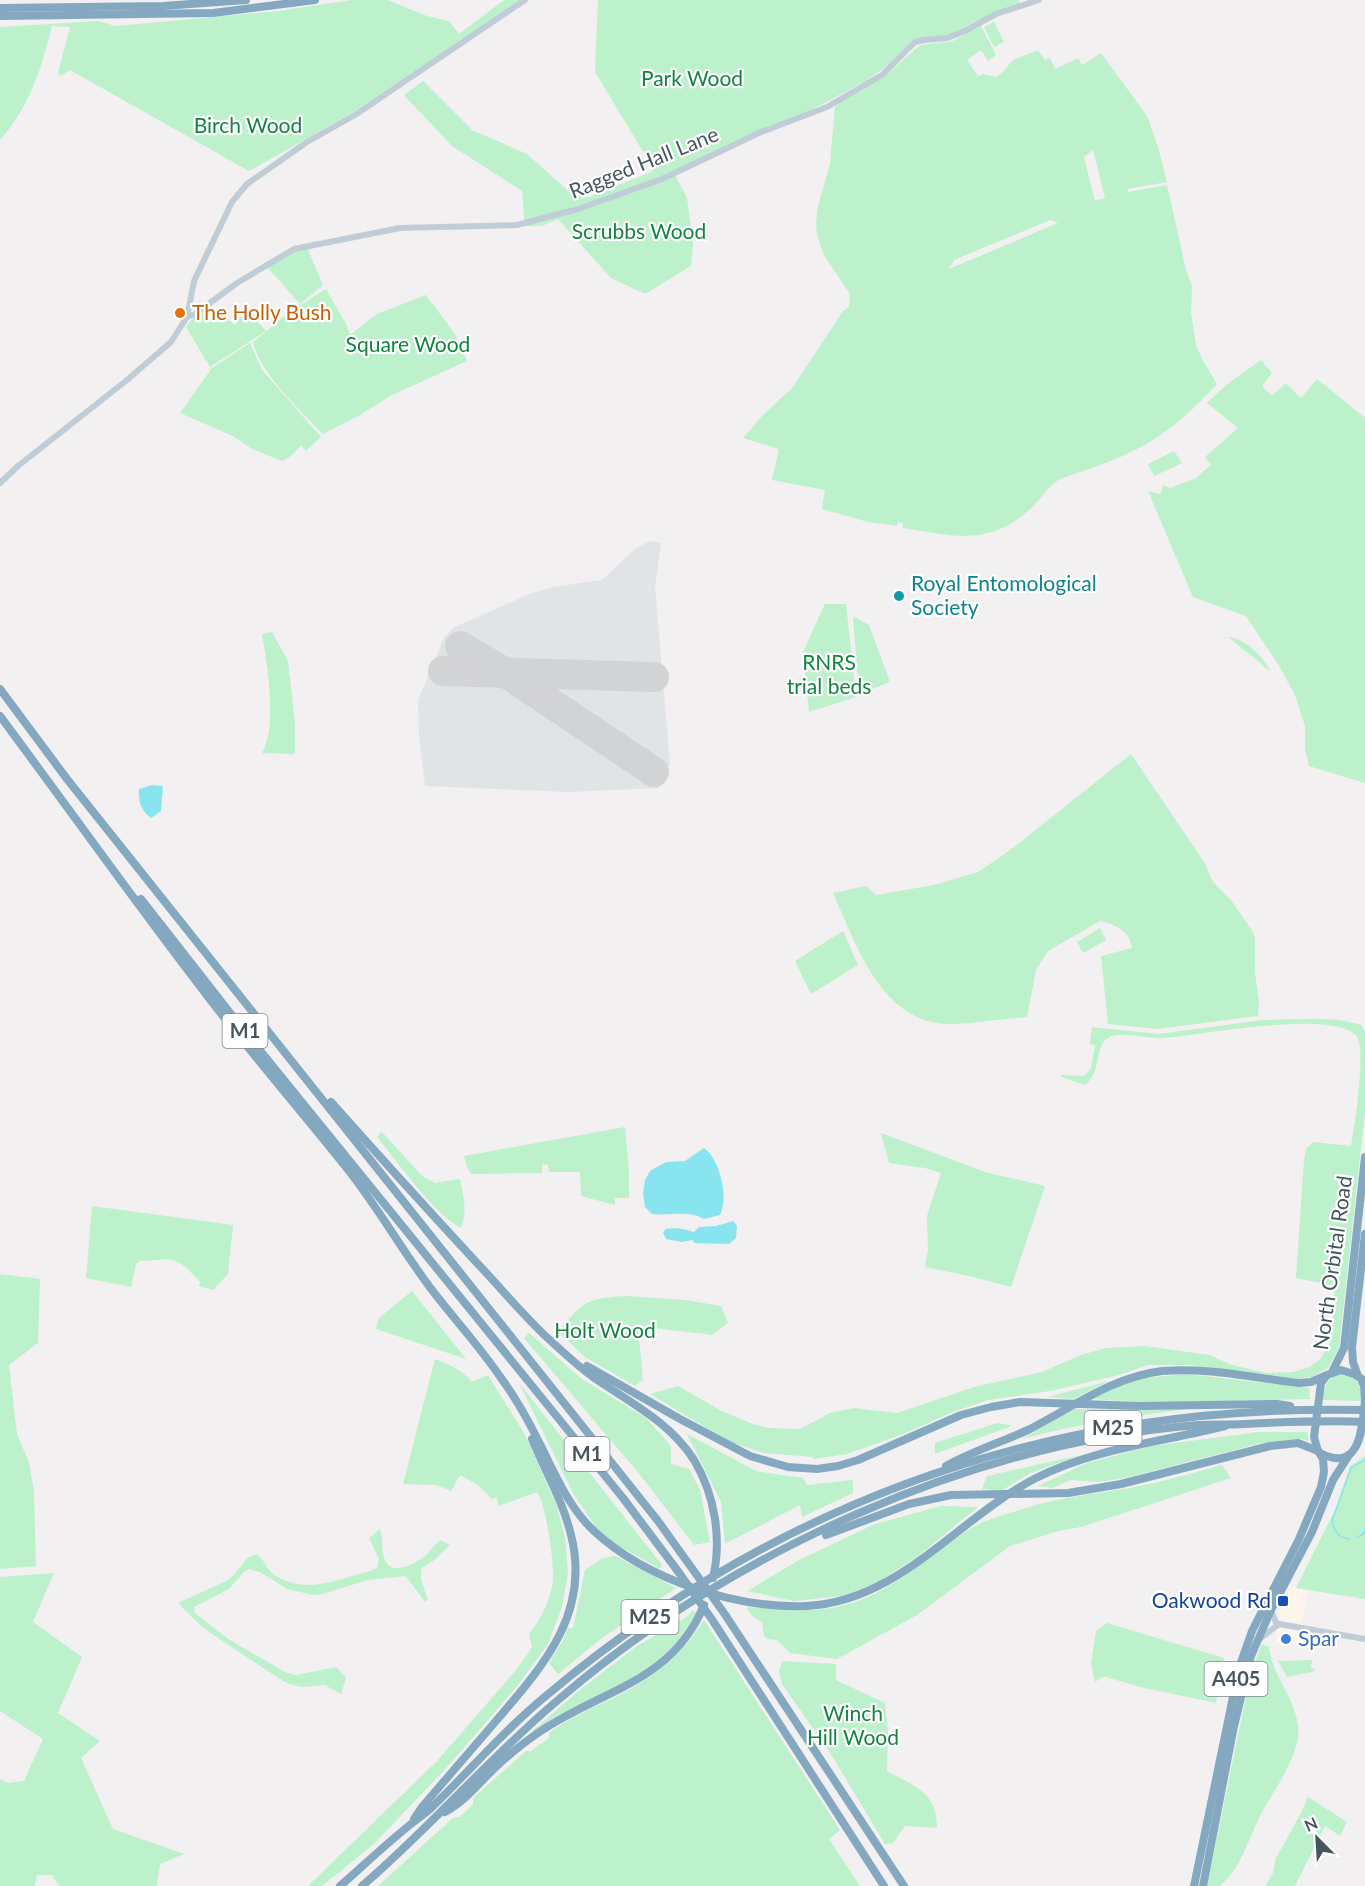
<svg xmlns="http://www.w3.org/2000/svg" width="1365" height="1886" font-family="Lato,sans-serif">
	<style>
		.commercial { fill: #fdf5e9 }
		.airport { fill: #e1e4e7 }
		.green { fill: #bcf1cc; fill-rule: evenodd }
		.water { fill: #88e5f0 }
		.lines { fill: none; stroke-linecap: round; stroke-linejoin: round }
		.stream { stroke: #88e5f0; stroke-width: 1.5 }
		.runway { stroke: #d2d3d5; stroke-width: 30 }
		.secondary { stroke: #c0cdd7; stroke-width: 6 }
		.highway { stroke: #85a8c1; stroke-width: 8 }
		.food-dot { fill: #e8710a; stroke: #fff; stroke-width: 2 }
		.culture-dot { fill: #0f9aa8; stroke: #fff; stroke-width: 2 }
		.transit-dot { fill: #1a4fb4; stroke: #fff; stroke-width: 2 }
		.shop-dot { fill: #3f7fe0; stroke: #fff; stroke-width: 2 }
		.labels { text-anchor: middle; stroke-width: 4.5; stroke-linejoin: round; paint-order: stroke }
		.shield { fill: #fff; stroke: #7e888e; stroke-width: 1.5 }
		.shield-label { font-size: 20px; font-weight: bold; fill: #47555e }
		.park-label { font-size: 21px; fill: #138440; stroke: #fff }
		.street-label { font-size: 21px; fill: #47555e; stroke: #fff }
		.food-label { font-size: 21px; fill: #c56008; stroke: #fff; text-anchor: start }
		.culture-label { font-size: 21px; fill: #0d838f; stroke: #fff; text-anchor: start }
		.transit-label { font-size: 21px; fill: #164399; stroke: #fff; text-anchor: end }
		.shop-label { font-size: 21px; fill: #366cbe; stroke: #fff; text-anchor: start }
	</style>
	<rect width="100%" height="100%" fill="#f2f0f0"/>
	<!-- commercial -->
	<g class="commercial">
		<path d="M 1291,1587 L 1308,1591 L 1302,1624 L 1280,1619 L 1279,1612 Z"/>
		<path d="M 1280,1628 L 1317,1634 L 1315,1644 L 1276,1642 L 1277,1630 Z"/>
	</g>
	<!-- airport -->
	<path class="airport" d="M 650,541 L 661,543 L 655,586 L 670,764 L 659,788 L 569,792 L 425,786 L 419,736 L 418,700 L 444,638 L 453,628 L 529,594 L 553,587 L 602,580 L 636,548 Z"/>
	<!-- green -->
	<g class="green">
		<path d="M 351,0 L 388,0 L 427,16 L 449,21 L 459,34 L 504,0 L 521,0 L 352,113 L 249,171 L 70,70 L 61,76 L 58,73 L 70,27 L 52,26 C 42,67 29,108 0,140 L 0,27 L 97,21 L 116,26 L 279,11 Z"/>
		<path d="M 598,0 L 1019,0 L 1020,4 L 976,21 L 954,34 L 916,39 L 900,56 L 866,81 L 796,118 L 673,171 L 687,198 L 693,243 L 691,266 L 645,294 L 611,278 L 558,219 L 542,226 L 525,226 L 522,191 L 452,146 L 404,95 L 423,81 L 472,130 L 527,154 L 573,195 L 589,197 L 651,172 L 653,168 L 595,72 Z"/>
		<path d="M 994,22 L 1004,42 L 994,47 L 984,27 Z"/>
		<path d="M 981,26 L 996,55 L 988,61 L 981,50 L 967,60 L 978,76 L 983,74 L 996,77 L 1002,73 L 1013,60 L 1038,50 L 1045,60 L 1050,58 L 1055,69 L 1078,58 L 1082,65 L 1101,53 L 1147,116 L 1159,150 L 1167,182 L 1128,189 L 1128,192 L 1167,185 L 1186,270 L 1192,286 L 1191,313 L 1196,345 L 1203,361 L 1217,384 C 1193,411 1162,438 1129,453 C 1106,464 1082,471 1058,480 C 1046,489 1038,503 1026,513 C 985,547 950,535 903,528 L 903,523 L 898,522 L 897,526 L 868,522 L 822,509 L 825,490 L 772,480 L 779,449 L 743,438 L 762,416 L 793,387 L 843,311 L 849,307 L 850,294 L 824,255 L 817,235 L 816,223 L 818,206 L 830,164 L 835,107 L 841,101 L 884,77 L 920,45 L 953,41 ZM 1093,150 L 1105,198 L 1095,201 L 1084,157 ZM 1050,220 L 1058,223 L 949,269 L 954,260 Z"/>
		<path d="M 307,248 L 323,285 L 300,304 L 267,267 L 299,249 Z"/>
		<path d="M 326,289 L 346,324 L 350,335 L 377,314 L 426,295 L 455,334 L 467,361 L 390,396 L 360,415 L 323,434 C 301,411 260,374 253,342 L 292,310 Z"/>
		<path d="M 206,310 L 217,323 L 226,318 L 235,325 L 238,319 L 248,311 L 266,331 L 210,367 L 186,327 L 191,320 Z"/>
		<path d="M 250,343 L 262,370 L 321,437 L 306,451 L 301,445 L 291,456 L 282,461 L 252,449 L 233,436 L 180,413 L 212,368 Z"/>
		<path d="M 1261,360 L 1272,373 L 1262,386 L 1272,396 L 1286,383 L 1301,398 L 1317,379 L 1365,418 L 1365,783 L 1309,766 L 1305,749 L 1305,726 L 1295,695 L 1278,664 L 1246,616 L 1193,597 L 1148,491 L 1159,494 L 1162,491 L 1163,485 L 1170,488 L 1196,478 L 1211,465 L 1205,457 L 1238,428 L 1207,403 L 1226,385 Z"/>
		<path d="M 1174,451 L 1182,463 L 1154,476 L 1148,464 Z"/>
		<path d="M 825,604 L 846,604 L 856,697 L 809,712 L 803,652 Z"/>
		<path d="M 853,616 L 869,625 L 890,682 L 859,694 Z"/>
		<path d="M 272,632 L 288,661 L 295,723 L 295,754 L 262,753 C 278,727 267,663 262,634 Z"/>
		<path d="M 1228,637 C 1246,639 1263,656 1270,671 Z"/>
		<path d="M 1131,754 L 1204,862 L 1213,882 L 1231,900 L 1253,932 L 1255,939 L 1255,973 L 1259,1003 L 1258,1016 L 1156,1029 L 1108,1024 L 1101,956 L 1132,948 C 1130,931 1115,924 1100,921 L 1048,951 L 1036,970 L 1027,1017 C 1003,1019 978,1023 953,1024 C 882,1026 857,946 833,893 L 866,886 L 876,895 L 934,885 L 978,872 L 1009,851 Z"/>
		<path d="M 1100,928 L 1106,940 L 1083,953 L 1077,942 Z"/>
		<path d="M 843,931 L 858,965 L 811,994 L 795,961 Z"/>
		<path d="M 1262,1020 C 1294,1020 1330,1015 1361,1025 L 1365,1032 L 1365,1112 L 1339,1348 L 1328,1368 L 1311,1377 L 1296,1379 L 1251,1375 L 1194,1365 L 1148,1365 L 1119,1375 L 1050,1391 L 988,1400 L 953,1412 L 903,1434 L 847,1454 L 813,1459 L 813,1457 L 764,1453 L 730,1442 L 650,1394 L 678,1386 L 720,1410 L 752,1424 L 770,1428 L 800,1429 L 830,1413 L 854,1408 L 897,1413 L 974,1387 L 1042,1372 L 1081,1355 L 1106,1348 L 1145,1346 L 1209,1355 L 1232,1365 L 1266,1373 L 1293,1372 L 1310,1367 L 1321,1358 L 1332,1339 L 1335,1286 L 1296,1278 L 1304,1160 L 1306,1149 L 1313,1142 L 1351,1146 C 1355,1123 1365,1057 1358,1038 C 1338,1007 1198,1036 1162,1038 C 1147,1039 1120,1030 1108,1038 C 1094,1046 1102,1073 1085,1085 L 1061,1077 L 1061,1075 L 1084,1076 L 1091,1068 L 1095,1045 L 1090,1044 L 1092,1027 L 1159,1034 Z"/>
		<path d="M 625,1127 L 629,1172 L 629,1198 L 615,1198 L 615,1205 L 581,1196 L 580,1172 L 549,1172 L 548,1165 L 542,1164 L 542,1173 L 471,1174 L 467,1167 L 464,1156 Z"/>
		<path d="M 382,1132 L 422,1176 L 435,1183 L 460,1179 C 463,1195 468,1212 461,1228 C 434,1214 397,1161 377,1137 Z"/>
		<path d="M 881,1133 L 985,1172 L 1045,1186 L 1011,1287 L 969,1276 L 925,1267 L 928,1250 L 927,1216 L 941,1173 L 925,1168 L 889,1163 Z"/>
		<path d="M 92,1206 L 233,1225 L 228,1274 L 213,1290 L 199,1286 L 200,1282 C 175,1255 176,1259 140,1261 L 136,1264 L 131,1287 L 86,1278 Z"/>
		<path d="M 0,1274 L 40,1279 L 38,1343 L 9,1365 L 17,1434 L 29,1463 L 34,1492 L 36,1566 L 0,1569 Z"/>
		<path d="M 412,1291 L 466,1359 L 376,1329 L 379,1318 Z"/>
		<path d="M 626,1296 L 685,1300 L 721,1306 L 728,1323 L 712,1335 L 638,1326 L 643,1380 L 635,1386 L 585,1357 L 558,1332 C 585,1300 585,1299 626,1296 Z"/>
		<path d="M 529,1333 L 582,1379 L 646,1418 L 671,1446 L 671,1464 L 689,1469 L 700,1490 L 710,1542 L 694,1545 L 641,1476 L 524,1338 Z"/>
		<path d="M 435,1359 C 450,1365 461,1369 472,1382 L 488,1375 L 524,1433 L 557,1506 L 565,1538 L 568,1573 L 562,1607 L 548,1644 L 519,1684 L 448,1766 L 374,1844 L 322,1886 L 308,1886 L 437,1761 L 516,1670 L 532,1648 L 529,1634 C 540,1620 552,1598 553,1579 C 554,1563 546,1503 537,1492 L 498,1506 L 497,1497 L 492,1499 L 478,1485 L 460,1475 L 451,1491 L 436,1485 L 403,1484 Z"/>
		<path d="M 1186,1374 L 1309,1388 L 1310,1399 L 1162,1403 L 1088,1399 L 1134,1379 Z"/>
		<path d="M 1340,1374 C 1358,1374 1360,1386 1363,1401 L 1323,1400 C 1325,1387 1326,1378 1340,1374 Z"/>
		<path d="M 1109,1381 L 1074,1399 L 1047,1397 Z"/>
		<path d="M 519,1383 L 662,1565 L 660,1569 L 615,1544 L 596,1527 L 574,1495 Z"/>
		<path d="M 1075,1409 L 1188,1409 C 1132,1416 1077,1424 1022,1439 Z"/>
		<path d="M 997,1423 L 1012,1426 L 935,1454 L 935,1443 Z"/>
		<path d="M 1259,1432 L 1307,1432 L 1309,1441 L 1301,1439 L 1262,1443 L 1125,1478 L 1097,1482 L 1070,1480 L 1053,1488 L 1038,1486 L 1087,1463 L 1152,1446 Z"/>
		<path d="M 687,1434 L 756,1471 L 803,1478 L 807,1485 L 853,1480 L 853,1493 L 802,1517 L 800,1505 L 725,1544 L 721,1502 Z"/>
		<path d="M 1081,1455 L 1030,1473 L 1001,1491 L 982,1489 L 987,1476 Z"/>
		<path d="M 1365,1456 L 1365,1599 L 1296,1588 L 1335,1510 L 1350,1466 Z"/>
		<path d="M 1222,1465 L 1231,1478 L 1081,1527 L 1058,1531 L 1010,1546 L 917,1615 L 837,1659 L 790,1653 L 777,1640 L 768,1639 L 764,1636 L 762,1622 C 755,1618 749,1615 747,1607 C 775,1609 808,1613 837,1607 C 890,1596 926,1557 970,1529 C 986,1519 1008,1514 1026,1508 C 1056,1498 1093,1494 1124,1489 C 1157,1483 1190,1474 1222,1465 Z"/>
		<path d="M 941,1506 L 978,1507 L 918,1556 L 878,1582 L 856,1591 L 841,1596 L 794,1601 L 747,1591 L 801,1559 L 875,1524 Z"/>
		<path d="M 380,1529 C 384,1540 380,1551 386,1562 C 393,1576 419,1562 427,1554 C 432,1549 435,1544 440,1540 L 450,1545 L 433,1561 L 422,1568 C 419,1579 424,1589 428,1599 L 425,1602 L 406,1576 L 368,1580 L 322,1594 L 313,1595 L 287,1589 L 260,1572 L 249,1569 L 244,1572 L 229,1589 L 194,1607 L 195,1613 L 228,1639 L 287,1673 L 296,1675 L 336,1667 L 346,1678 L 341,1694 L 325,1685 L 302,1687 L 292,1685 L 283,1681 L 218,1638 L 201,1626 L 178,1603 L 226,1581 L 234,1575 L 247,1558 L 256,1554 C 264,1558 266,1569 274,1575 C 308,1595 335,1580 370,1571 L 377,1568 L 379,1559 L 369,1538 Z"/>
		<path d="M 615,1556 L 676,1588 L 602,1638 L 558,1674 L 549,1663 L 562,1642 L 568,1628 L 573,1628 L 585,1570 L 601,1559 Z"/>
		<path d="M 54,1573 L 33,1622 L 82,1657 L 58,1713 L 100,1741 L 81,1758 L 113,1829 L 184,1854 L 160,1864 L 157,1886 L 59,1886 L 52,1875 L 37,1875 L 35,1886 L 0,1886 L 0,1779 L 8,1783 L 24,1781 L 43,1739 L 0,1711 L 0,1577 Z"/>
		<path d="M 693,1610 L 696,1613 C 666,1672 608,1689 553,1718 C 545,1723 537,1729 530,1733 L 581,1689 L 637,1646 L 685,1618 Z"/>
		<path d="M 704,1620 L 840,1830 L 829,1839 L 860,1886 L 378,1886 L 453,1818 L 460,1817 L 473,1804 L 473,1798 L 526,1751 L 531,1751 L 549,1738 L 549,1733 C 571,1717 595,1707 619,1695 C 653,1678 684,1653 704,1620 Z"/>
		<path d="M 1107,1623 L 1224,1658 L 1216,1703 L 1140,1687 L 1106,1677 L 1102,1677 L 1095,1682 L 1091,1664 L 1096,1631 Z"/>
		<path d="M 1262,1644 L 1269,1647 C 1272,1675 1294,1696 1298,1725 C 1302,1753 1274,1790 1261,1814 C 1251,1833 1243,1860 1230,1876 C 1227,1880 1223,1882 1220,1886 L 1207,1886 L 1251,1672 Z"/>
		<path d="M 1312,1660 L 1311,1667 L 1316,1671 L 1287,1677 L 1278,1661 Z"/>
		<path d="M 783,1661 L 836,1664 L 836,1680 L 885,1703 L 888,1731 L 887,1771 C 915,1787 937,1791 937,1828 L 905,1826 L 893,1843 L 885,1844 L 829,1751 L 782,1684 L 779,1671 Z"/>
		<path d="M 1308,1797 L 1347,1822 L 1340,1836 L 1325,1826 L 1295,1886 L 1265,1886 L 1273,1873 L 1275,1860 L 1302,1811 Z"/>
	</g>
	<!-- water -->
	<g class="water">
		<path d="M 152,785 L 163,786 L 161,811 L 151,818 C 141,811 138,801 139,789 Z"/>
		<path d="M 704,1148 C 720,1159 729,1198 720,1215 L 704,1219 C 687,1210 671,1216 652,1214 L 645,1207 L 643,1193 L 645,1180 L 650,1171 L 666,1162 L 685,1161 Z"/>
		<path d="M 733,1221 L 737,1226 L 736,1238 L 729,1244 L 695,1243 L 692,1240 L 682,1242 L 666,1239 L 663,1232 L 666,1229 C 677,1227 684,1229 694,1232 L 699,1227 L 716,1226 Z"/>
	</g>
	<g class="lines">
		<!-- stream -->
		<g class="stream">
			<path d="M 1358,1537 L 1363,1534 L 1365,1530"/>
			<path d="M 1350,1539 C 1339,1539 1334,1531 1332,1521 L 1351,1468 L 1365,1460"/>
		</g>
		<!-- runway -->
		<g class="runway">
			<path d="M 460,646 L 506,673 L 654,772"/>
			<path d="M 443,671 L 654,677"/>
		</g>
		<!-- secondary -->
		<g class="secondary">
			<path d="M 187,317 L 194,281 L 232,202 L 247,184 L 307,142 L 355,115 L 525,0"/>
			<path d="M 0,483 L 18,466 L 127,380 L 171,342 L 187,317 L 195,314 L 237,283 L 294,249 L 400,228 L 517,225 L 578,209 L 662,179 L 759,133 L 827,107 L 882,75 L 915,42 L 924,40 L 947,38 L 965,31 L 996,14 L 1039,0"/>
			<path d="M 1271,1610 L 1277,1625"/>
			<path d="M 1261,1638 L 1279,1624 L 1365,1639"/>
		</g>
		<!-- highway -->
		<g class="highway">
			<path d="M 0,8 L 163,6 L 246,0"/>
			<path d="M 0,16 L 213,13 L 315,0"/>
			<path d="M 0,689 L 67,779 L 658,1521 L 724,1613 L 904,1886"/>
			<path d="M 0,716 C 70,810 137,905 209,998 C 254,1057 303,1113 349,1171 C 379,1209 403,1252 432,1290 C 455,1320 480,1347 501,1378 C 516,1398 529,1422 540,1444 C 555,1474 569,1508 594,1531 C 647,1580 736,1609 807,1606 C 900,1601 958,1518 1036,1478 C 1095,1448 1162,1442 1225,1426"/>
			<path d="M 141,899 L 245,1032 L 623,1498 L 680,1574 L 713,1621 L 884,1886"/>
			<path d="M 331,1102 C 379,1156 428,1210 477,1263 C 502,1289 525,1318 552,1342 C 565,1354 579,1367 593,1377 C 629,1402 670,1422 694,1460 C 715,1495 722,1539 713,1578"/>
			<path d="M 587,1366 L 680,1419 L 750,1456 L 788,1467 L 817,1469 L 838,1466 L 858,1460 L 961,1415 L 991,1407 L 1020,1402 L 1141,1406 L 1277,1404 L 1290,1406"/>
			<path d="M 1332,1372 L 1344,1348 L 1365,1157"/>
			<path d="M 1358,1376 L 1353,1362 L 1352,1347 L 1365,1234"/>
			<path d="M 1361,1379 L 1364,1386 L 1365,1399"/>
			<path d="M 1320,1453 C 1361,1474 1362,1427 1365,1401"/>
			<path d="M 946,1466 C 973,1451 1002,1442 1030,1429 C 1073,1407 1112,1377 1162,1371 C 1207,1367 1254,1378 1299,1383 L 1311,1382 L 1327,1375"/>
			<path d="M 826,1535 L 909,1504 L 951,1495 L 1068,1493 L 1121,1484 L 1270,1446 L 1298,1443 L 1318,1451"/>
			<path d="M 445,1812 C 466,1801 481,1780 499,1764 C 510,1754 522,1744 535,1735 C 596,1691 672,1684 704,1605"/>
			<path d="M 414,1819 L 422,1807 C 447,1778 472,1749 496,1721 C 543,1666 591,1613 571,1535 C 563,1501 545,1471 532,1439"/>
			<path d="M 340,1886 C 364,1865 386,1844 411,1824 C 417,1819 423,1815 429,1810 C 469,1772 504,1730 547,1695 C 783,1497 1057,1403 1365,1410"/>
			<path d="M 362,1886 C 431,1827 489,1758 558,1700 C 731,1552 970,1443 1198,1425 C 1214,1424 1229,1425 1244,1424 C 1285,1422 1325,1420 1365,1422"/>
			<path d="M 1194,1886 L 1239,1668 L 1252,1631 L 1299,1539 L 1321,1487 L 1324,1472 L 1323,1459 L 1318,1451 L 1314,1437 L 1321,1383 L 1327,1375 L 1341,1370 L 1354,1374 L 1365,1381"/>
			<path d="M 1203,1886 L 1234,1726 L 1251,1656 L 1271,1610 L 1312,1532 L 1333,1480 L 1349,1455"/>
		</g>
	</g>
	<!-- markers -->
	<circle class="food-dot" cx="180" cy="313" r="6"/>
	<circle class="culture-dot" cx="899" cy="596" r="6"/>
	<rect class="transit-dot" x="1277" y="1595" width="12" height="12" rx="3"/>
	<circle class="shop-dot" cx="1286" cy="1639" r="6"/>
	<g class="labels">
		<!-- shield labels -->
		<g class="shield">
			<rect x="222.5" y="1014" width="45" height="34" rx="4.5"/>
			<rect x="1084.5" y="1411" width="57" height="34" rx="4.5"/>
			<rect x="564.5" y="1437" width="45" height="34" rx="4.5"/>
			<rect x="621.5" y="1600" width="57" height="34" rx="4.5"/>
			<rect x="1204.5" y="1662" width="63" height="34" rx="4.5"/>
		</g>
		<g class="shield-label">
			<text x="245" y="1038">M1</text>
			<text x="1113" y="1435">M25</text>
			<text x="587" y="1461">M1</text>
			<text x="650" y="1624">M25</text>
			<text x="1236" y="1686">A405</text>
		</g>
		<!-- park labels -->
		<g class="park-label">
			<text x="692" y="86">Park Wood</text>
			<text x="248" y="133">Birch Wood</text>
			<text x="639" y="239">Scrubbs Wood</text>
			<text x="408" y="352">Square Wood</text>
			<text x="829" y="670">RNRS<tspan x="829" dy="24">trial beds</tspan></text>
			<text x="605" y="1338">Holt Wood</text>
			<text x="853" y="1721">Winch<tspan x="853" dy="24">Hill Wood</tspan></text>
		</g>
		<!-- street labels -->
		<g class="street-label">
			<text transform="translate(644 163) rotate(-22)" y="7">Ragged Hall Lane</text>
			<text transform="translate(1333 1263) rotate(-82)" y="7">North Orbital Road</text>
		</g>
		<!-- food labels -->
		<g class="food-label">
			<text x="192" y="320">The Holly Bush</text>
		</g>
		<!-- culture labels -->
		<g class="culture-label">
			<text x="911" y="591">Royal Entomological<tspan x="911" dy="24">Society</tspan></text>
		</g>
		<!-- transit labels -->
		<g class="transit-label">
			<text x="1271" y="1608">Oakwood Rd</text>
		</g>
		<!-- shop labels -->
		<g class="shop-label">
			<text x="1298" y="1646">Spar</text>
		</g>
	</g>
	<!-- north arrow -->
	<g transform="translate(1317 1838) rotate(336)" stroke="#ffffff" stroke-width="4.5" paint-order="stroke">
	<path d="M0-4.5L10 22L0 15L-10 22Z" fill="#47555e"/>
	<text y="-9" font-size="16" font-weight="bold" text-anchor="middle" fill="#47555e">N</text>
	</g>
</svg>
